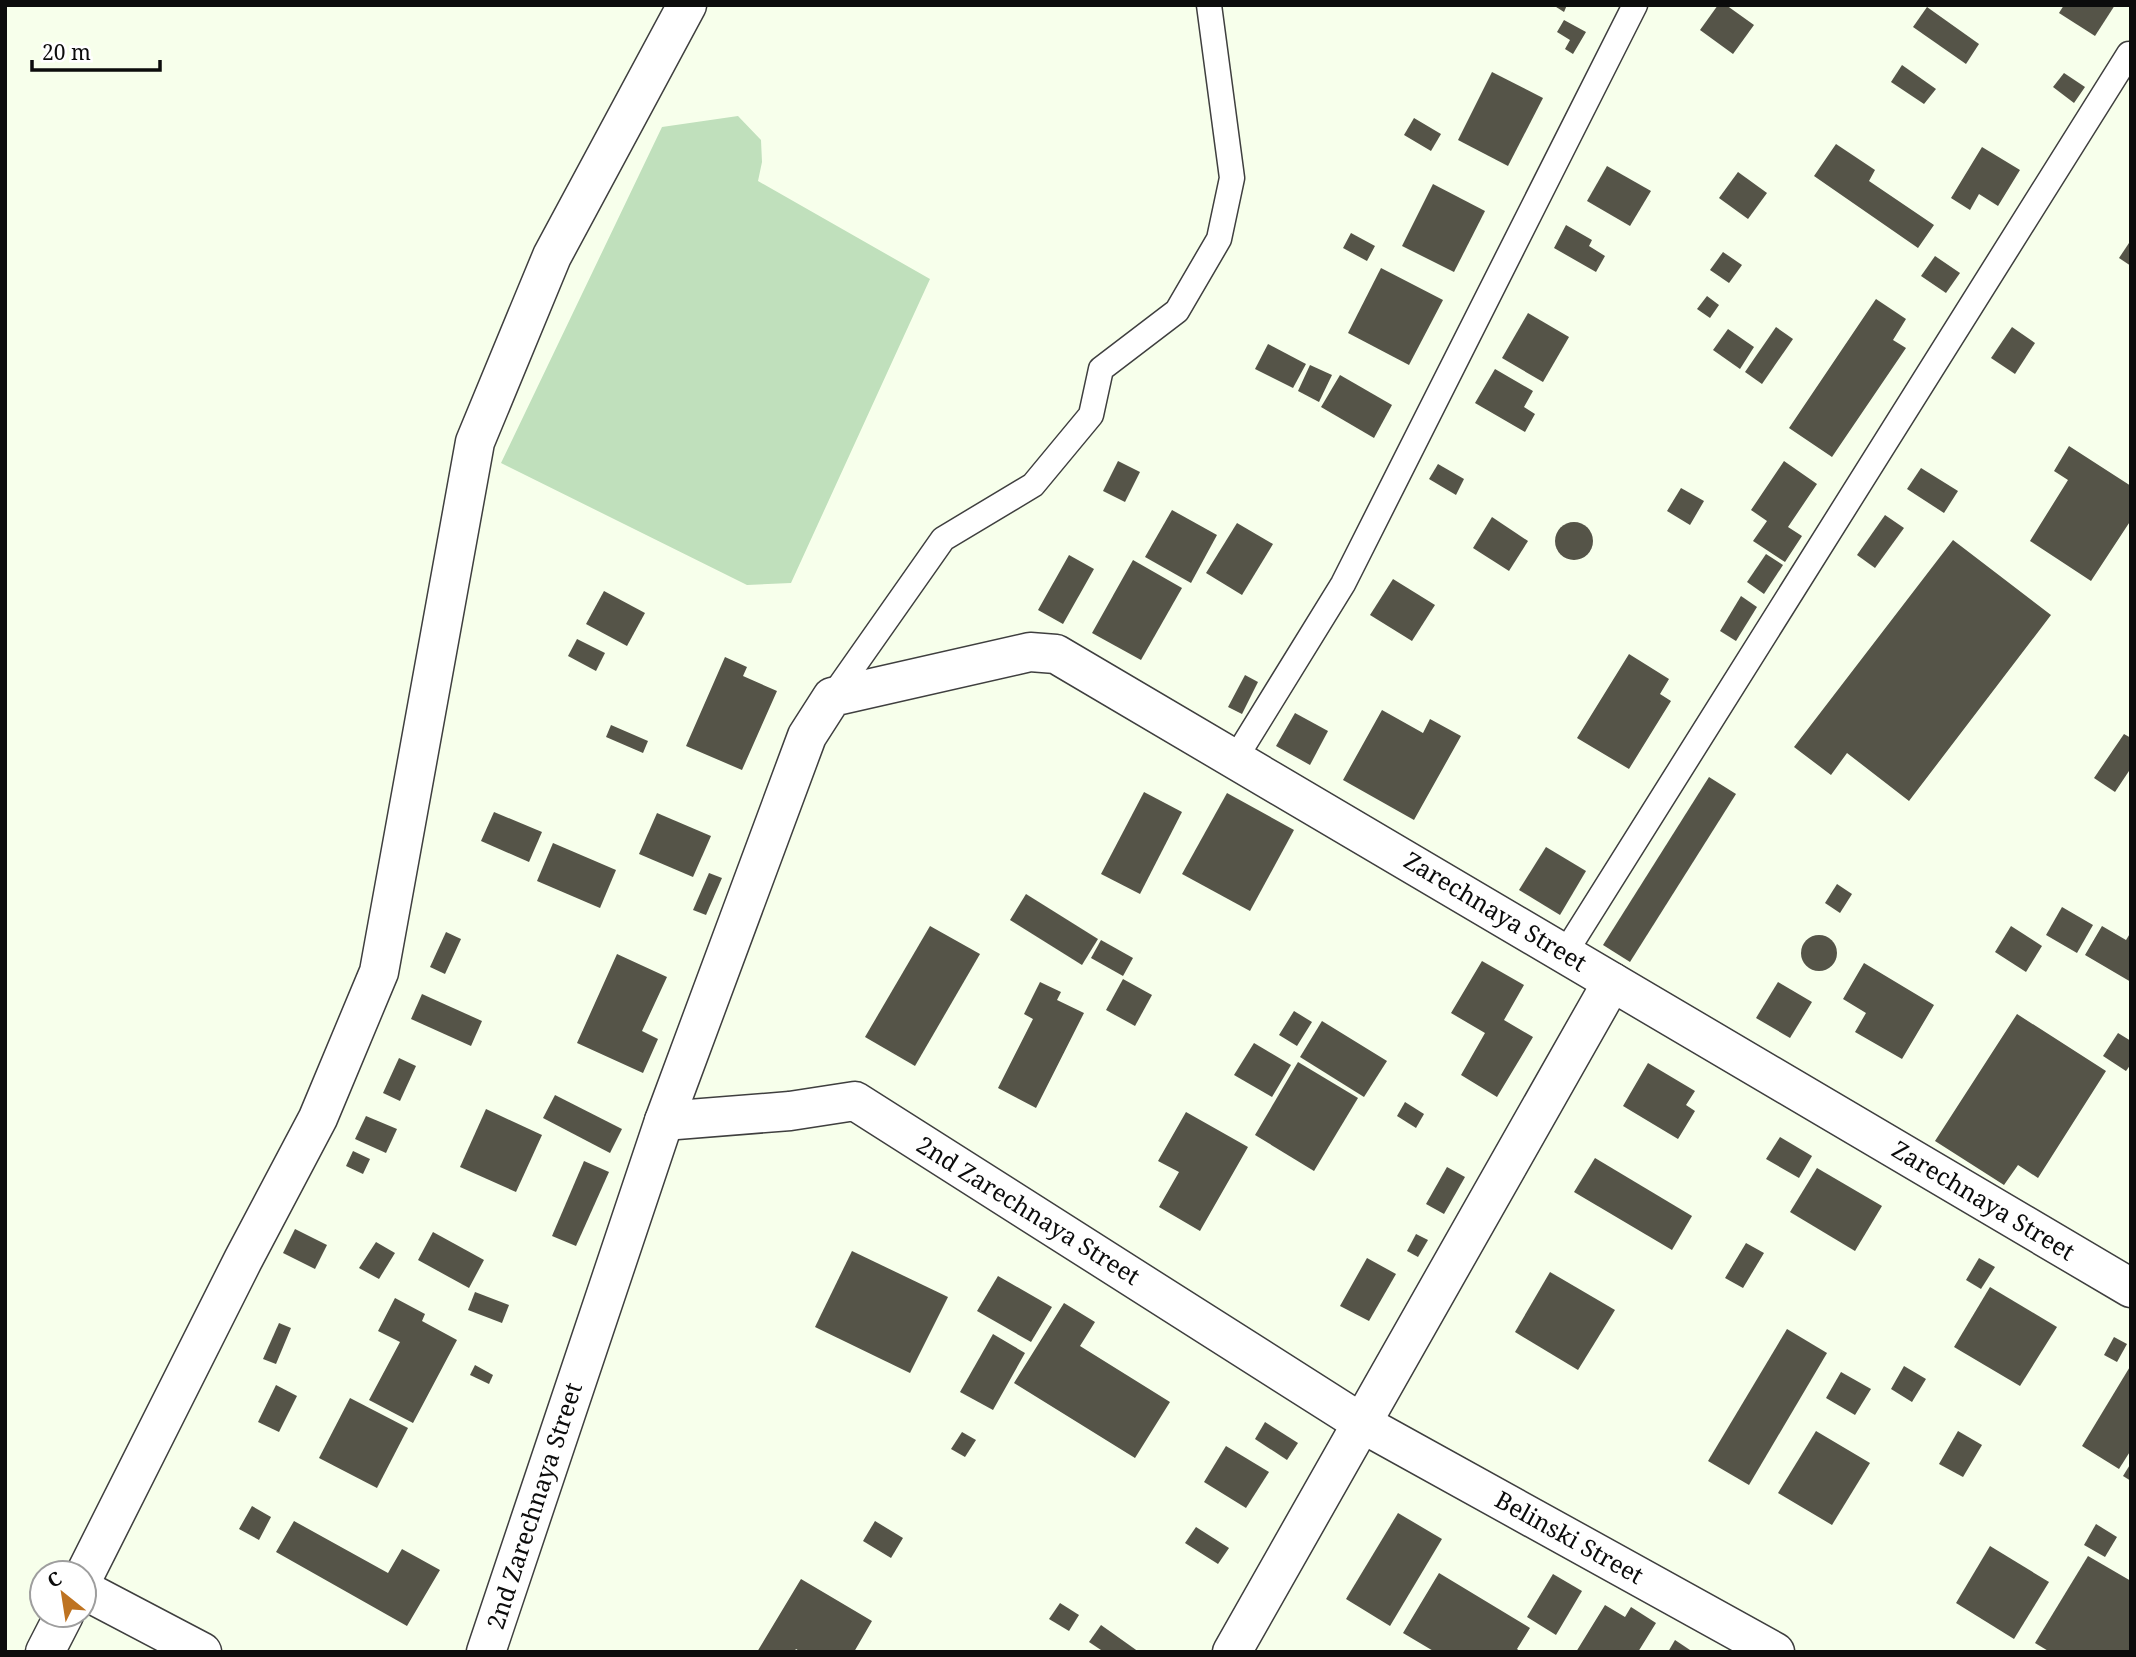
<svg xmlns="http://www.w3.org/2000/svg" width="2136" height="1657" font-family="'Noto Serif',serif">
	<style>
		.cemetery { fill: #c0e0bc }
		.building { fill: #555448 }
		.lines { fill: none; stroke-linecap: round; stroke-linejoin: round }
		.service-casing { stroke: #3f3f3f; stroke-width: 27 }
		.minor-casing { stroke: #3f3f3f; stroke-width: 41 }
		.service { stroke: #fff; stroke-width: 24 }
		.minor { stroke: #fff; stroke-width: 38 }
		.labels { text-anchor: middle; stroke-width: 7; stroke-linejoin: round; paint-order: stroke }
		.street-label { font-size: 24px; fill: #0c0c0c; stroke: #fff }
	</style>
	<rect width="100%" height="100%" fill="#f7ffeb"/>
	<!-- cemetery -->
	<path class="cemetery" d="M 738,116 L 761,140 L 762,162 L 758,181 L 930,279 L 791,583 L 747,585 L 501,463 L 662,127 Z"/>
	<!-- building -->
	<g class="building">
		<path d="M 1553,5 L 1567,5 L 1564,12 Z"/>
		<path d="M 1718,5 L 1726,5 L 1754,25 L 1733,54 L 1700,30 Z"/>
		<path d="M 2064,5 L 2115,5 L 2095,36 L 2059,13 Z"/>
		<path d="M 1927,7 L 1979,44 L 1966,64 L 1913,27 Z"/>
		<path d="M 1564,20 L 1586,32 L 1573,54 L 1565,49 L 1570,40 L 1557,32 Z"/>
		<path d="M 1902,65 L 1936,89 L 1924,104 L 1891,82 Z"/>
		<path d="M 1492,72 L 1543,98 L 1508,166 L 1458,140 Z"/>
		<path d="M 2064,73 L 2085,87 L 2074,103 L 2053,87 Z"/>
		<path d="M 1414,118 L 1441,134 L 1431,151 L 1404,135 Z"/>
		<path d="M 1836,144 L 1875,170 L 1869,181 L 1934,225 L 1918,248 L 1814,176 Z"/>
		<path d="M 1982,147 L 2020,170 L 1998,206 L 1979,194 L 1970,210 L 1951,198 Z"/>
		<path d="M 1607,166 L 1651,191 L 1630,226 L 1587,201 Z"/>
		<path d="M 1738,172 L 1767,193 L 1748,219 L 1719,198 Z"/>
		<path d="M 1433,184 L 1485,211 L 1454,272 L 1402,246 Z"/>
		<path d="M 1566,225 L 1592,240 L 1589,246 L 1605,256 L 1596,272 L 1554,248 Z"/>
		<path d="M 1351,233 L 1375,246 L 1367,261 L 1343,248 Z"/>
		<path d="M 2131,240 L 2131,266 L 2119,258 Z"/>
		<path d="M 1723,252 L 1742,265 L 1729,283 L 1710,270 Z"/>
		<path d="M 1935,256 L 1960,273 L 1946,293 L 1921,276 Z"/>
		<path d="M 1381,268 L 1443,300 L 1409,365 L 1348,333 Z"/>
		<path d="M 1707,296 L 1719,305 L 1710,318 L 1697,309 Z"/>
		<path d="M 1876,299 L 1906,319 L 1893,340 L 1906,348 L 1832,457 L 1789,428 Z"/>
		<path d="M 1528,313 L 1569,337 L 1543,382 L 1502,358 Z"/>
		<path d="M 1776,327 L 1793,339 L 1762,384 L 1745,372 Z"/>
		<path d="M 2012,327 L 2035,343 L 2015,374 L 1991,358 Z"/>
		<path d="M 1728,329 L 1754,347 L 1740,369 L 1713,350 Z"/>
		<path d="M 1268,344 L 1306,364 L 1293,388 L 1255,369 Z"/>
		<path d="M 1310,365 L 1332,375 L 1319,402 L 1298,391 Z"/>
		<path d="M 1495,369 L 1533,391 L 1524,407 L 1535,414 L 1525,432 L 1475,403 Z"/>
		<path d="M 1340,375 L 1392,405 L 1374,438 L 1321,407 Z"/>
		<path d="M 2069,446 L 2131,486 L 2131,520 L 2091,581 L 2030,541 L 2068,480 L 2054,471 Z"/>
		<path d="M 1118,461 L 1140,472 L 1125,502 L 1103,491 Z"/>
		<path d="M 1784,461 L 1817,484 L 1788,527 L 1802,536 L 1785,562 L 1753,541 L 1767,521 L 1751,510 Z"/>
		<path d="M 1438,464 L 1464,479 L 1456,495 L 1429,479 Z"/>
		<path d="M 1921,468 L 1958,491 L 1944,513 L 1907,489 Z"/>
		<path d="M 1681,488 L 1704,501 L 1690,525 L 1667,511 Z"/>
		<path d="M 1172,510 L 1217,535 L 1191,583 L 1145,557 Z"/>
		<path d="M 1885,515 L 1904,528 L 1875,568 L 1857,555 Z"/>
		<path d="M 1492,517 L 1528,541 L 1509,571 L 1473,548 Z"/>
		<circle cx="1574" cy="541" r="19"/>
		<path d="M 1237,523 L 1273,544 L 1242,595 L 1206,573 Z"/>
		<path d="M 1953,540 L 2051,615 L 1909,801 L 1847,753 L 1831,775 L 1794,747 Z"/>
		<path d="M 1766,554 L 1783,565 L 1764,594 L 1747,582 Z"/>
		<path d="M 1069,555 L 1094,569 L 1063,624 L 1038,610 Z"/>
		<path d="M 1133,560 L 1182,588 L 1141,660 L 1092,633 Z"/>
		<path d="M 1393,579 L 1435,605 L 1412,641 L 1370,615 Z"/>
		<path d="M 604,591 L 645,613 L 627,646 L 586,624 Z"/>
		<path d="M 1741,596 L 1757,607 L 1736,641 L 1720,631 Z"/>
		<path d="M 577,639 L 605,653 L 596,671 L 568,656 Z"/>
		<path d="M 1629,654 L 1669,679 L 1660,694 L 1671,701 L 1629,769 L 1577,738 Z"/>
		<path d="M 725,657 L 747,667 L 743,676 L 777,691 L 742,770 L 686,746 Z"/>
		<path d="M 1245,675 L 1258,682 L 1242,714 L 1228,707 Z"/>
		<path d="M 1382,710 L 1423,733 L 1430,719 L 1461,736 L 1414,820 L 1343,780 Z"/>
		<path d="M 1295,713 L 1328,731 L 1310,765 L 1276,746 Z"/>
		<path d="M 611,725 L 648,741 L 643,753 L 606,737 Z"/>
		<path d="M 2124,734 L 2131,738 L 2131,768 L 2115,792 L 2094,778 Z"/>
		<path d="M 1709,777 L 1736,794 L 1630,962 L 1603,945 Z"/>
		<path d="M 1144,792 L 1182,812 L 1140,894 L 1101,874 Z"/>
		<path d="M 1227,793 L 1294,830 L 1250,911 L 1182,874 Z"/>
		<path d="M 494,812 L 542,832 L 529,862 L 481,841 Z"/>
		<path d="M 657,813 L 711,836 L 693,877 L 639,854 Z"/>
		<path d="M 553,843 L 616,870 L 600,908 L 537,881 Z"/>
		<path d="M 1546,847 L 1586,871 L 1560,915 L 1519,890 Z"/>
		<path d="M 709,873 L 722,878 L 706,915 L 693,910 Z"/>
		<path d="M 1837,884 L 1852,894 L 1840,913 L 1825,903 Z"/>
		<path d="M 1026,894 L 1098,939 L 1082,965 L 1010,920 Z"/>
		<path d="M 2062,907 L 2093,925 L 2077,953 L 2046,935 Z"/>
		<path d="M 930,926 L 980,954 L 915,1066 L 865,1037 Z"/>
		<path d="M 2011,926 L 2042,946 L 2026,972 L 1995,952 Z"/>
		<path d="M 2102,926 L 2126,940 L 2131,932 L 2131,982 L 2085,955 Z"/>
		<path d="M 446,932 L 461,939 L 445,974 L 430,967 Z"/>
		<circle cx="1819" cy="953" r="18"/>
		<path d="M 1101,940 L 1133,958 L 1123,976 L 1091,958 Z"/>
		<path d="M 617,954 L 667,977 L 642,1031 L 658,1039 L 643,1073 L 577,1043 Z"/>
		<path d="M 1482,961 L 1524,985 L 1504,1020 L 1533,1037 L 1497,1097 L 1461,1075 L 1485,1033 L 1451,1013 Z"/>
		<path d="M 1864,963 L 1934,1005 L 1902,1059 L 1855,1032 L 1866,1013 L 1843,999 Z"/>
		<path d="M 1123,979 L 1152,995 L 1135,1026 L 1106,1010 Z"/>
		<path d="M 1040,982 L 1061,992 L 1057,1000 L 1084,1013 L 1036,1108 L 998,1088 L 1033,1019 L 1024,1014 Z"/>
		<path d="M 1778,982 L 1812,1002 L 1790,1038 L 1756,1018 Z"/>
		<path d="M 422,994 L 482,1021 L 471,1046 L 411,1019 Z"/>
		<path d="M 1294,1011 L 1312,1022 L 1297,1046 L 1279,1035 Z"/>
		<path d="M 2017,1014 L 2106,1071 L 2038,1178 L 2018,1165 L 2004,1185 L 1935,1141 Z"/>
		<path d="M 1322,1021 L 1387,1061 L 1364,1097 L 1300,1057 Z"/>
		<path d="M 2118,1033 L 2131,1041 L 2131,1064 L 2126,1071 L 2103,1056 Z"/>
		<path d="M 1254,1043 L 1291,1065 L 1272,1097 L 1234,1075 Z"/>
		<path d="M 399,1058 L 416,1066 L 400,1101 L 383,1093 Z"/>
		<path d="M 1298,1062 L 1358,1098 L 1314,1171 L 1255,1135 Z"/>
		<path d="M 1648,1063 L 1695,1091 L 1686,1105 L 1695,1111 L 1678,1139 L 1623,1106 Z"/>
		<path d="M 555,1095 L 622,1129 L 610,1153 L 543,1118 Z"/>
		<path d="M 1405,1102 L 1424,1114 L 1416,1128 L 1397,1116 Z"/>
		<path d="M 486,1109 L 542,1135 L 516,1192 L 460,1167 Z"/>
		<path d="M 1186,1112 L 1248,1147 L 1200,1231 L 1159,1207 L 1179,1172 L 1158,1161 Z"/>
		<path d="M 366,1116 L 397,1129 L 386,1153 L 355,1139 Z"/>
		<path d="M 1780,1137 L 1812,1156 L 1799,1178 L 1766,1159 Z"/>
		<path d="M 353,1151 L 370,1159 L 363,1174 L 346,1166 Z"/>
		<path d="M 1595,1158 L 1692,1216 L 1672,1250 L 1574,1192 Z"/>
		<path d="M 584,1161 L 609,1172 L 576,1246 L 552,1236 Z"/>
		<path d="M 1447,1167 L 1465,1177 L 1444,1214 L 1426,1204 Z"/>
		<path d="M 1817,1168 L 1882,1206 L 1855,1251 L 1790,1212 Z"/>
		<path d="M 295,1229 L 327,1245 L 315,1269 L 283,1253 Z"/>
		<path d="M 433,1232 L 484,1260 L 469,1288 L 418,1260 Z"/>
		<path d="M 1416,1234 L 1428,1240 L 1418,1257 L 1407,1251 Z"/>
		<path d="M 376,1242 L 395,1253 L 379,1279 L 359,1268 Z"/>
		<path d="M 1746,1243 L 1764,1253 L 1743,1288 L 1725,1278 Z"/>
		<path d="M 852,1251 L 948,1297 L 910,1373 L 815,1327 Z"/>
		<path d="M 1367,1258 L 1396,1274 L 1369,1321 L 1340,1306 Z"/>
		<path d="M 1979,1258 L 1995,1267 L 1981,1289 L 1966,1280 Z"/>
		<path d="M 1550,1272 L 1615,1310 L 1578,1370 L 1515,1332 Z"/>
		<path d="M 998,1276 L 1052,1307 L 1031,1342 L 977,1311 Z"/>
		<path d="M 1990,1287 L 2057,1327 L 2020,1386 L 1954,1347 Z"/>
		<path d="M 475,1292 L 509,1305 L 502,1323 L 468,1310 Z"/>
		<path d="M 395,1298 L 425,1314 L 422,1321 L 457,1340 L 413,1423 L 369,1400 L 400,1342 L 378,1331 Z"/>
		<path d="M 1064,1303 L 1095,1322 L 1080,1346 L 1170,1402 L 1135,1458 L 1014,1383 Z"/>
		<path d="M 279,1323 L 291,1328 L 276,1364 L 263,1359 Z"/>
		<path d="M 1787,1329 L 1827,1353 L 1749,1485 L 1708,1461 Z"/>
		<path d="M 993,1334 L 1025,1353 L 993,1410 L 960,1392 Z"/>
		<path d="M 2114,1337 L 2127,1344 L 2117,1362 L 2104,1355 Z"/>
		<path d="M 475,1365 L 493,1375 L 489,1384 L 470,1375 Z"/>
		<path d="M 2131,1365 L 2131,1450 L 2119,1469 L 2082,1446 Z"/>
		<path d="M 1904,1366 L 1926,1379 L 1912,1402 L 1891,1389 Z"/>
		<path d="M 1841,1372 L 1871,1389 L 1855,1415 L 1826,1398 Z"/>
		<path d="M 276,1385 L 297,1396 L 279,1432 L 258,1422 Z"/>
		<path d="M 350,1398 L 408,1428 L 377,1488 L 319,1458 Z"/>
		<path d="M 1265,1422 L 1298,1443 L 1287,1460 L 1255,1439 Z"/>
		<path d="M 1816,1431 L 1870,1463 L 1832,1525 L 1778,1493 Z"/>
		<path d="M 1958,1431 L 1982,1445 L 1963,1477 L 1939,1464 Z"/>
		<path d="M 962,1432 L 976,1440 L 965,1457 L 951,1449 Z"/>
		<path d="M 1226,1446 L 1269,1472 L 1246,1508 L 1204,1482 Z"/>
		<path d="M 2131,1463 L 2131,1481 L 2123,1476 Z"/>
		<path d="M 252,1506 L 271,1517 L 259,1540 L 239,1529 Z"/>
		<path d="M 1398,1513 L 1442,1539 L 1390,1626 L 1346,1599 Z"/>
		<path d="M 294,1521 L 388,1573 L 402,1549 L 440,1570 L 407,1626 L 276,1552 Z"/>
		<path d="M 875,1521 L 903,1538 L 891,1558 L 863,1541 Z"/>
		<path d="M 2096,1524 L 2117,1537 L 2105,1557 L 2084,1545 Z"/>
		<path d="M 1196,1527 L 1229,1548 L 1218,1564 L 1185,1543 Z"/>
		<path d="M 1990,1546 L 2049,1582 L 2014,1639 L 1956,1603 Z"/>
		<path d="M 2088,1556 L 2131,1581 L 2131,1652 L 2050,1652 L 2035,1643 Z"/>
		<path d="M 1439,1573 L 1530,1628 L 1517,1649 L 1521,1652 L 1435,1652 L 1403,1633 Z"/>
		<path d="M 1553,1574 L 1582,1591 L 1556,1635 L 1527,1617 Z"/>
		<path d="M 801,1579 L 872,1621 L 854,1652 L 801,1652 L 796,1649 L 794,1652 L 757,1652 Z"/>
		<path d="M 1060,1603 L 1079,1615 L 1069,1631 L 1049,1619 Z"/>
		<path d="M 1605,1605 L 1625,1617 L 1631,1607 L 1656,1623 L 1638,1652 L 1576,1652 Z"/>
		<path d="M 1101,1625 L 1139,1652 L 1104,1652 L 1089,1642 Z"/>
		<path d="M 1675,1640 L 1693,1652 L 1668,1652 Z"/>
	</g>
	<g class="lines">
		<defs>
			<g id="service">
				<path d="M 832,697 L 943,539 L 1033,485 L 1091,415 L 1101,369 L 1177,311 L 1219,239 L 1232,178 L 1209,5"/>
				<path d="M 1235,759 L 1343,584 L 1635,5"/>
				<path d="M 1565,953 L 2129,54"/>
			</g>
			<g id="minor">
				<path d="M 664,1121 L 790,1111 L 855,1101 L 1363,1424 L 1775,1652"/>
				<path d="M 84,1576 L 243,1260 L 318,1118 L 379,972 L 475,442 L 552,256 L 687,5"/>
				<path d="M 84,1590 L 202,1652"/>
				<path d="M 45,1652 L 64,1615"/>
				<path d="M 486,1652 L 664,1121 L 807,736 L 832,697 L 1030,652 L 1056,654 L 2131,1288"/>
				<path d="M 1232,1652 L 1612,982"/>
			</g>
		</defs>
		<!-- service casing -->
		<use href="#service" class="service-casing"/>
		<!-- minor casing -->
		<use href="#minor" class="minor-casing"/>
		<!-- service -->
		<use href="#service" class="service"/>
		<!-- minor -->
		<use href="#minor" class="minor"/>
	</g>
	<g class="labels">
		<!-- street labels -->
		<g class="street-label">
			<text transform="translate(1495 912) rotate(31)" y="8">Zarechnaya Street</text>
			<text transform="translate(1983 1201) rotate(31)" y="8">Zarechnaya Street</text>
			<text transform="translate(1028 1211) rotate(32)" y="8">2nd Zarechnaya Street</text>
			<text transform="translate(535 1506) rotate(-72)" y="8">2nd Zarechnaya Street</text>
			<text transform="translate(1569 1538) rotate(29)" y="8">Belinski Street</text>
		</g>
	</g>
	<!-- border -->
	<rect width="2136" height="1657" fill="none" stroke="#0c0c0c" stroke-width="14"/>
	<!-- north arrow -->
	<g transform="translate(63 1594) rotate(330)"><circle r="33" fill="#ffffff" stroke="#9e9e9e" stroke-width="2"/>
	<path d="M0-5L12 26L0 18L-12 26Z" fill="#be7321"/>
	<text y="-10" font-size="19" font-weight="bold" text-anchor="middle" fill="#0c0c0c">С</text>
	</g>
	<!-- scale -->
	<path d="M32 60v10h128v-10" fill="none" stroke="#0c0c0c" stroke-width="3.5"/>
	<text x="42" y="60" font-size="21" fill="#0c0c0c" stroke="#ffffff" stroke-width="5" paint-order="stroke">20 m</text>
</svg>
